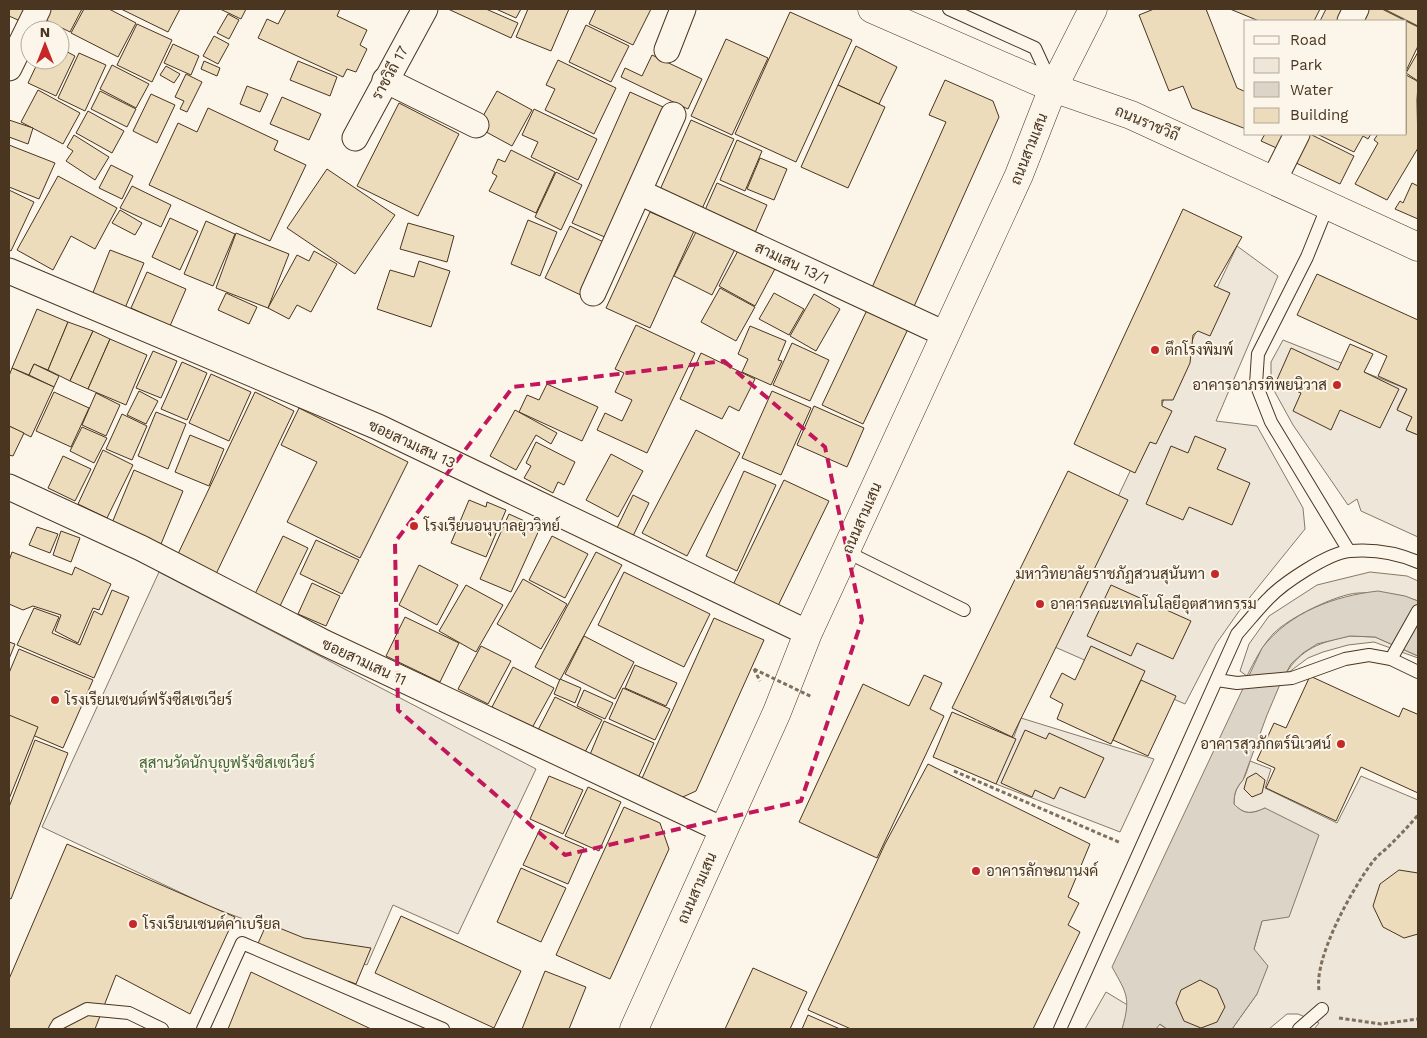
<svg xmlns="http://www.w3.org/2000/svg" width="1427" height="1038" font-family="'Work Sans',Sarabun,sans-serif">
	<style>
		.green { fill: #ede6d9; stroke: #887966 }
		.water { fill: #dcd4c6; stroke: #887966 }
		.building { fill: #ecdcbc; stroke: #4a3520 }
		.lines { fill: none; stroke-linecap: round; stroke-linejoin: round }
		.service-casing { stroke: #4a3520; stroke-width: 14 }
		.minor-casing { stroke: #4a3520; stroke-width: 27 }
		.secondary-casing { stroke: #4a3520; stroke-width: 29 }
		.primary-casing { stroke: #4a3520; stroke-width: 29 }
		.path { stroke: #7f6f5c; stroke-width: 3; stroke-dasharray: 4 2.5; stroke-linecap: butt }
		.service { stroke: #fbf6e9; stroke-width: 12 }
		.minor { stroke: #fbf6e9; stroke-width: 25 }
		.secondary { stroke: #fbf6e9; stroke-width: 28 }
		.primary { stroke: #fbf6e9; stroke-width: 28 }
		.path-bridge { stroke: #7f6f5c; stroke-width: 3; stroke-dasharray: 4 2.5; stroke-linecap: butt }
		.marked { fill: none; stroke: #c2185b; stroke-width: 4; stroke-dasharray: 10 6; stroke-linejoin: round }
		.poi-dot { fill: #c62828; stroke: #fbf6e9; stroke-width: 2 }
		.labels { text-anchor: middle; stroke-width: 4; stroke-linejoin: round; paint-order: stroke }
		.street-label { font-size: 15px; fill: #4a3520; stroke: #fbf6e9 }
		.poi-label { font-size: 15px; fill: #4a3520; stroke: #fbf6e9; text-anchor: start }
		.park-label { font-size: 15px; fill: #436837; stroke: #fbf6e9 }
	</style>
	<rect width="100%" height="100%" fill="#fbf6e9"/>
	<!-- green -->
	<g class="green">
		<path d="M 1237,246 L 1278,276 L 1216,421 L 1257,426 L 1303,508 L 1305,529 L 1242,607 L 1216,644 L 1185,704 L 1048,644 Z"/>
		<path d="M 1283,340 L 1407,389 L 1397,409 L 1412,417 L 1406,430 L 1418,435 L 1418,537 L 1361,511 L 1357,499 L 1348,505 L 1293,425 L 1271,385 L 1271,362 Z"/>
		<path d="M 159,572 L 536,769 L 458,934 L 393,905 L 367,965 L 211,907 L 42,827 Z"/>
		<path d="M 1370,572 L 1407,576 L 1418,581 L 1418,601 C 1400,594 1378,592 1358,593 C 1337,594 1288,618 1273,634 C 1262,646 1254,662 1247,676 L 1240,671 L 1249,644 L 1269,616 L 1317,585 Z"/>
		<path d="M 1350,636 L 1375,637 L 1418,656 L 1418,658 L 1374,642 L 1348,645 L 1323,652 L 1308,658 L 1285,675 C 1301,648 1321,642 1350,636 Z"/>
		<path d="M 1021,718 L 1154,759 L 1120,832 L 996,784 Z"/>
		<path d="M 1250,761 L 1271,769 L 1265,788 L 1337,823 L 1361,776 L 1418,800 L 1418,1029 L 1314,1029 L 1319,1023 L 1298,1014 L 1287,1014 L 1269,1029 L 1232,1029 L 1257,994 L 1254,949 L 1262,921 L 1265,808 C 1252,814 1244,815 1234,804 C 1234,793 1236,789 1242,781 C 1246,776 1248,767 1250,761 Z"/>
		<path d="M 1106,992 L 1159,1024 L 1167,1029 L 1085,1029 Z"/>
	</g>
	<!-- water -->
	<path class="water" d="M 1378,591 L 1405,596 L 1418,601 L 1418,656 L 1375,637 L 1350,636 L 1317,644 L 1303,653 L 1291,664 L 1281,682 L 1267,715 L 1243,780 C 1236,788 1234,793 1234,804 C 1244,815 1252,814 1265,808 L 1319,835 L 1289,917 L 1262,921 L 1254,949 L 1268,966 L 1257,994 L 1232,1029 L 1167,1029 L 1160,1024 L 1156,1029 L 1122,1029 C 1131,998 1127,994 1112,967 L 1262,648 C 1290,612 1334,596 1378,591 Z"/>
	<!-- building -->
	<g class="building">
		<path d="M 9,9 L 35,9 L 29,25 L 9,16 Z"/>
		<path d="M 44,9 L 82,9 L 70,32 L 40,17 Z"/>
		<path d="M 84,9 L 109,9 L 136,23 L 118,57 L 71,33 Z"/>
		<path d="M 121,9 L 180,9 L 168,32 Z"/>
		<path d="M 220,9 L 246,9 L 241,19 Z"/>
		<path d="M 286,9 L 340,9 L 337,16 L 367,30 L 360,45 L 367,49 L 356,72 L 347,69 L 343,77 L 258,38 L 267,19 L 278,24 Z"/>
		<path d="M 448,9 L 486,9 L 518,23 L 511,38 Z"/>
		<path d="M 496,9 L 521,9 L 516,18 Z"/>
		<path d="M 528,9 L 569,9 L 551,51 L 516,37 Z"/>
		<path d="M 596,9 L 651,9 L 633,45 L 589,24 Z"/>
		<path d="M 1154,9 L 1206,9 L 1237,88 L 1246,92 L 1246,129 L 1192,108 L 1183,86 L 1169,91 L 1139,15 Z"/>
		<path d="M 1230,9 L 1320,9 L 1314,21 L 1259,21 Z"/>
		<path d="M 1326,9 L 1348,9 L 1343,21 L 1320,21 Z"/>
		<path d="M 1365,9 L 1382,9 L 1418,27 L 1418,46 L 1406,71 L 1406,21 L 1364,21 Z"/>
		<path d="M 1384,9 L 1418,9 L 1418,26 Z"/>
		<path d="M 790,12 L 852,40 L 796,162 L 735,134 Z"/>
		<path d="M 228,14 L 239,20 L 229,39 L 217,33 Z"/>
		<path d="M 137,24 L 172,40 L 152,82 L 117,65 Z"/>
		<path d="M 586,25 L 629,46 L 611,82 L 569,62 Z"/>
		<path d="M 214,36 L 229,44 L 218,64 L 203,56 Z"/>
		<path d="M 726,39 L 768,58 L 732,135 L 691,116 Z"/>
		<path d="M 173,44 L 199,56 L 191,75 L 164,63 Z"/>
		<path d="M 856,46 L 897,67 L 879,104 L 838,85 Z"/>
		<path d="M 60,48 L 75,56 L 56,96 L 28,83 L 39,60 L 60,60 Z"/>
		<path d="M 1418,52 L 1418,81 L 1406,73 Z"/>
		<path d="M 79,53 L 106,65 L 85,111 L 58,98 Z"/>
		<path d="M 652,55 L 702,79 L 688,109 L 621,77 L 625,68 L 642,76 Z"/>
		<path d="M 558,60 L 616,88 L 594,134 L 545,110 L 555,89 L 546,85 Z"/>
		<path d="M 204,61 L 220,68 L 217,76 L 201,69 Z"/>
		<path d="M 298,61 L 337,77 L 330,96 L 290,80 Z"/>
		<path d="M 112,65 L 149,84 L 136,108 L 100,89 Z"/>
		<path d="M 166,66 L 180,74 L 174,83 L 160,75 Z"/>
		<path d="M 186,74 L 202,82 L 187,112 L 180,109 L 184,101 L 175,97 Z"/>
		<path d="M 1406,75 L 1417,81 L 1418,84 L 1417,100 L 1418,148 L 1387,200 L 1355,184 L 1378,143 L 1374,140 L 1378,134 L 1406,134 Z"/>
		<path d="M 945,80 L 993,101 L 999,117 L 912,311 L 870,292 L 946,122 L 929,115 Z"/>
		<path d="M 838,85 L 885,107 L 848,188 L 801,167 Z"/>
		<path d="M 247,86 L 268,94 L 260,112 L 240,104 Z"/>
		<path d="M 38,90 L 80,113 L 63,144 L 21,122 Z"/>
		<path d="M 100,91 L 136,109 L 127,127 L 91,109 Z"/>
		<path d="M 497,91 L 532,110 L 512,146 L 477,127 Z"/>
		<path d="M 630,92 L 672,111 L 614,241 L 572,223 Z"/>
		<path d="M 151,94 L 175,105 L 157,143 L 133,131 Z"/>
		<path d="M 282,97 L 321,114 L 309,140 L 270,124 Z"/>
		<path d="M 399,103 L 459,134 L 418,216 L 357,186 Z"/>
		<path d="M 208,108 L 278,141 L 274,150 L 306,165 L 270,241 L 149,185 L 178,123 L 197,132 Z"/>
		<path d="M 534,109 L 597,139 L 578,180 L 531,157 L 538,142 L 522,135 Z"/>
		<path d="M 88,111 L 124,131 L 112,153 L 76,133 Z"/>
		<path d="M 9,120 L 33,128 L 28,144 L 9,137 Z"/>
		<path d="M 691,120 L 734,139 L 701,211 L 659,192 Z"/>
		<path d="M 1265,134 L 1289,134 L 1281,150 L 1261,141 Z"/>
		<path d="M 1306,134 L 1310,134 L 1354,156 L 1340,184 L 1292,161 Z"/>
		<path d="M 1317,134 L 1371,134 L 1368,139 L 1363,136 L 1354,152 Z"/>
		<path d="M 74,135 L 109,157 L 95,180 L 66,161 L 73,151 L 67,147 Z"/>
		<path d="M 737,140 L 762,151 L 745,191 L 720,180 Z"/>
		<path d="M 9,145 L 55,163 L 39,199 L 9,187 Z"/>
		<path d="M 511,150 L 555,172 L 536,213 L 489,191 L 497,176 L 492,173 L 498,159 L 505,162 Z"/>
		<path d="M 760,158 L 787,169 L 774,200 L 747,189 Z"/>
		<path d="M 111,165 L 133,176 L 122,199 L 99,188 Z"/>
		<path d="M 327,169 L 395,215 L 355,274 L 287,228 Z"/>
		<path d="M 556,172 L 582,185 L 561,230 L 535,217 Z"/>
		<path d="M 58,176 L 117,208 L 95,249 L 71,236 L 53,270 L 17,250 Z"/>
		<path d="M 717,183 L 767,205 L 751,242 L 701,219 Z"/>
		<path d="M 1412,183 L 1418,186 L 1418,185 L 1418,219 L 1395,209 L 1400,201 L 1403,203 Z"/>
		<path d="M 132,186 L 171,205 L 161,227 L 120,208 Z"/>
		<path d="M 9,190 L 34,202 L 11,251 L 9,250 Z"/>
		<path d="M 1183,209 L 1242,237 L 1214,286 L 1230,293 L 1210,336 L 1198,331 L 1193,335 L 1190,363 L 1173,400 L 1162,400 L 1162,406 L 1172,411 L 1156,444 L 1150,442 L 1135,473 L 1074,444 Z"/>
		<path d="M 120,210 L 142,223 L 135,235 L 112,223 Z"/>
		<path d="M 650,212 L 694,231 L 650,328 L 606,308 Z"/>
		<path d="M 170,218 L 198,231 L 180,270 L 152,257 Z"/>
		<path d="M 528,220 L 557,232 L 540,276 L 511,264 Z"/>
		<path d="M 206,221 L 235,234 L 213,286 L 184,274 Z"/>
		<path d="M 408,223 L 454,236 L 447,262 L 400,249 Z"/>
		<path d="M 570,226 L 612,246 L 587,298 L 545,278 Z"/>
		<path d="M 699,226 L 737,245 L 712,295 L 674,276 Z"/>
		<path d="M 236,233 L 289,254 L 268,308 L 216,288 Z"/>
		<path d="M 740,247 L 776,267 L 755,306 L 719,286 Z"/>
		<path d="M 110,250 L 144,263 L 125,308 L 92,295 Z"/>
		<path d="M 314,251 L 337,264 L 311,312 L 297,305 L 289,319 L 268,308 L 297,255 L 309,261 Z"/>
		<path d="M 419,261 L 450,271 L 431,327 L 377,309 L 390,270 L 414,277 Z"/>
		<path d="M 147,272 L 186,289 L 170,326 L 131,308 Z"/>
		<path d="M 1317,274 L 1418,320 L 1418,435 L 1406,430 L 1412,417 L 1397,410 L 1407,389 L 1378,376 L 1387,356 L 1297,315 Z"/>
		<path d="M 720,288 L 755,307 L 736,341 L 701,322 Z"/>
		<path d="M 226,293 L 257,307 L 249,324 L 218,310 Z"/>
		<path d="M 774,293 L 804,309 L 789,335 L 759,319 Z"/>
		<path d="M 814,294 L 840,309 L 816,351 L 790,336 Z"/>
		<path d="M 37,309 L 68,322 L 48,370 L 34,364 L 29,375 L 12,368 Z"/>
		<path d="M 867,310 L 908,329 L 863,424 L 822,405 Z"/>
		<path d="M 68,322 L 93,331 L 70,381 L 48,370 Z"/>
		<path d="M 636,325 L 695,353 L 647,453 L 597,430 L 605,413 L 622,421 L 632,400 L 615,392 L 624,373 L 615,369 Z"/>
		<path d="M 750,326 L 786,341 L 778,360 L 782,361 L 771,385 L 742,372 L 748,359 L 738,354 Z"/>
		<path d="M 93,331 L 110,339 L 88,389 L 70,381 Z"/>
		<path d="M 110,339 L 147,355 L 126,405 L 88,389 Z"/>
		<path d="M 792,343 L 829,360 L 810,401 L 773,385 Z"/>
		<path d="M 1350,344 L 1373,354 L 1364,372 L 1399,389 L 1380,428 L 1340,410 L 1331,430 L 1293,411 L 1301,393 L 1276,382 L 1291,348 L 1338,370 Z"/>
		<path d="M 153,351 L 177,361 L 161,398 L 136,388 Z"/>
		<path d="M 701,353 L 755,379 L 739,411 L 729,406 L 722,419 L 680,399 Z"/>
		<path d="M 182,362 L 207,373 L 187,420 L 161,409 Z"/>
		<path d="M 34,364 L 59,376 L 54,387 L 29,375 Z"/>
		<path d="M 12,368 L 54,387 L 31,437 L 9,426 L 9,376 Z"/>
		<path d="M 211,374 L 251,392 L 229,441 L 189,423 Z"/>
		<path d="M 547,384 L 598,407 L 582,441 L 519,412 L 527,395 L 539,400 Z"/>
		<path d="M 139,391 L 158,401 L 146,424 L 127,415 Z"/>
		<path d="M 772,391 L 811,408 L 781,475 L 742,458 Z"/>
		<path d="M 54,392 L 89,408 L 71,447 L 36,431 Z"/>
		<path d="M 255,392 L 294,411 L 216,574 L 177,556 Z"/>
		<path d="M 96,393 L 120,405 L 106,436 L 82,425 Z"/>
		<path d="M 814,406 L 864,428 L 847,467 L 797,445 Z"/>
		<path d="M 299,408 L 408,462 L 360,558 L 287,522 L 317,462 L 281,445 Z"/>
		<path d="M 515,410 L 557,433 L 551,444 L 536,435 L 516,470 L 490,456 Z"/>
		<path d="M 156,412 L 186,424 L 168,469 L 138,456 Z"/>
		<path d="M 122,414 L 147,426 L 132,460 L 106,449 Z"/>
		<path d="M 9,426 L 24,433 L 13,456 L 9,455 Z"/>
		<path d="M 82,427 L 107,438 L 94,463 L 70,451 Z"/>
		<path d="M 696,430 L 740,453 L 687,556 L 642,533 Z"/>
		<path d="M 190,435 L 224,449 L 209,486 L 175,472 Z"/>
		<path d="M 1195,436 L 1226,449 L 1217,469 L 1250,483 L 1232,525 L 1189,507 L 1183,520 L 1146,504 L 1171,446 L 1188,453 Z"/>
		<path d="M 536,442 L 575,462 L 564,485 L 558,482 L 553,493 L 524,478 L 531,466 L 526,463 Z"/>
		<path d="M 103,450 L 133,465 L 107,518 L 78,504 Z"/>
		<path d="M 611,454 L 643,471 L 618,517 L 586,500 Z"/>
		<path d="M 63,456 L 91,469 L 75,501 L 48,488 Z"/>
		<path d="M 134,470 L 183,491 L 161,544 L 112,523 Z"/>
		<path d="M 744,471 L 776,485 L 737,571 L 706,556 Z"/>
		<path d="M 1068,471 L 1128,500 L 1012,737 L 952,708 Z"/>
		<path d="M 784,480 L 829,501 L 775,612 L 730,591 Z"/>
		<path d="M 633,495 L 649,503 L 633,536 L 617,528 Z"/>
		<path d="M 469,500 L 486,507 L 487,502 L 506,510 L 486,557 L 451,543 Z"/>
		<path d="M 509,514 L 540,528 L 511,592 L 480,579 Z"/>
		<path d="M 37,527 L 58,534 L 50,553 L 29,545 Z"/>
		<path d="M 61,531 L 80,538 L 71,562 L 53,555 Z"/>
		<path d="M 283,536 L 308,548 L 280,606 L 255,594 Z"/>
		<path d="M 552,536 L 588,554 L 565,598 L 529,580 Z"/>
		<path d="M 316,540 L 359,560 L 342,594 L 300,574 Z"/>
		<path d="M 12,552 L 72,575 L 75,567 L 111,584 L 99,610 L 93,608 L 78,643 L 55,631 L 61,615 L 33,606 L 23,610 L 9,604 L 9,561 Z"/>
		<path d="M 596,552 L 622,565 L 560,680 L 535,667 Z"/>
		<path d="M 419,565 L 458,585 L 437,625 L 399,605 Z"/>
		<path d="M 624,572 L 710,614 L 684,667 L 598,625 Z"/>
		<path d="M 523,579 L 567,604 L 541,649 L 497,624 Z"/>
		<path d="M 312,583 L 340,596 L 326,626 L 298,614 Z"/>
		<path d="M 466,585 L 503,605 L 476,652 L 439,631 Z"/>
		<path d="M 1111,585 L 1191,621 L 1173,659 L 1137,643 L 1131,656 L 1087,636 Z"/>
		<path d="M 112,590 L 129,597 L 94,678 L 17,645 L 34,608 L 59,617 L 52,633 L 80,645 L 94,611 L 102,615 Z"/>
		<path d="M 405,617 L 459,643 L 440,682 L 386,656 Z"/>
		<path d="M 714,618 L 764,640 L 696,791 L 674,801 L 639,785 Z"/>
		<path d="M 584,636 L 634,662 L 615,699 L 565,674 Z"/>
		<path d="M 9,642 L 15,644 L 9,659 Z"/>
		<path d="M 481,646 L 511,661 L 488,704 L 458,689 Z"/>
		<path d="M 1091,646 L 1145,671 L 1111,744 L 1057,719 L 1063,704 L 1050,697 L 1062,673 L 1075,680 Z"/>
		<path d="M 19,649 L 93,680 L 63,748 L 9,725 L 9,673 Z"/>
		<path d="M 635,665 L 677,683 L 666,706 L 625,688 Z"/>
		<path d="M 513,667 L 554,688 L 532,728 L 492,707 Z"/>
		<path d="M 924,675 L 942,683 L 930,709 L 944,716 L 877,858 L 799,822 L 863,684 L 909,706 Z"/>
		<path d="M 1310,676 L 1399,717 L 1403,708 L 1417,714 L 1418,713 L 1418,793 L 1361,767 L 1336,821 L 1266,788 L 1275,768 L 1257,760 L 1274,723 L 1286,728 Z"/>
		<path d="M 560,679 L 581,688 L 575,703 L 554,694 Z"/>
		<path d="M 1141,680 L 1176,696 L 1148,756 L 1113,740 Z"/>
		<path d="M 623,688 L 670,709 L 655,740 L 609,719 Z"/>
		<path d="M 584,690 L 613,703 L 605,719 L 577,706 Z"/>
		<path d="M 555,697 L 602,720 L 584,754 L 537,732 Z"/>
		<path d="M 952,712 L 1016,739 L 996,784 L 933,757 Z"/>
		<path d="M 9,715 L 38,727 L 9,799 Z"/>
		<path d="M 604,721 L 654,743 L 638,778 L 589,757 Z"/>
		<path d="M 1025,730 L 1046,739 L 1049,733 L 1104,758 L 1085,798 L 1060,787 L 1054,799 L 1035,790 L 1032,797 L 1001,783 Z"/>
		<path d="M 35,740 L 68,753 L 11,899 L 9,898 L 9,807 Z"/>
		<path d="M 928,764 L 1090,844 L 1068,897 L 1079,903 L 1068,925 L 1080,932 L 1033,1029 L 851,1029 L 808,1010 L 885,844 Z"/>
		<path d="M 1256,773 L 1265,780 L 1262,793 L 1252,797 L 1244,789 L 1247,778 Z"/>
		<path d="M 549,776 L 583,790 L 563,834 L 530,819 Z"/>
		<path d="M 588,787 L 621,802 L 599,851 L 565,836 Z"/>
		<path d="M 624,807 L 660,823 L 669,849 L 610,979 L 556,955 Z"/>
		<path d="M 540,829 L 584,848 L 568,884 L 523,865 Z"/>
		<path d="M 67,844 L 235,917 L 190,1014 L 116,975 L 95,1029 L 9,1029 L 9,979 Z"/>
		<path d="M 521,868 L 566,888 L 541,942 L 497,922 Z"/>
		<path d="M 1399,870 L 1418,873 L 1418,934 L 1404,938 L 1383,927 L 1373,906 L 1380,884 Z"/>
		<path d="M 401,916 L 521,971 L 494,1028 L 375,973 Z"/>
		<path d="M 267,923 L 304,938 L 371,948 L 356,984 L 348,981 L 346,986 L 256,948 Z"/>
		<path d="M 753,968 L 807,992 L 790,1029 L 725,1029 Z"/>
		<path d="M 545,971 L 586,987 L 569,1029 L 522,1029 Z"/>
		<path d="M 251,972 L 371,1029 L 228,1029 Z"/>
		<path d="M 1200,980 L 1217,989 L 1225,1007 L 1217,1022 L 1201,1028 L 1184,1021 L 1176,1003 L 1181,990 Z"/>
		<path d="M 808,1015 L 840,1029 L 802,1029 Z"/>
	</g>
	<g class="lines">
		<defs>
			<g id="service">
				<path d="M 949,9 L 1035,48 L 1052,85"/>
				<path d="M 1328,205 L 1307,257 L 1258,354 L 1256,384 L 1271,422 L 1349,551"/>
				<path d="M 847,552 L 964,610"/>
				<path d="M 1391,659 L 1418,611"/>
				<path d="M 1217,680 L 1237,683 L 1292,678 L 1345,659 L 1369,655 L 1391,659 L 1418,672"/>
				<path d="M 55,1029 L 58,1024 L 87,1009 L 129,1013 L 162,1029"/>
				<path d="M 203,1029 L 242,943 L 443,1029"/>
				<path d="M 1060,1029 L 1237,634 C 1247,623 1257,610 1268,599 C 1283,583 1328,553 1350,551 C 1373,549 1397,553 1418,562"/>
				<path d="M 1299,1029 L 1322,1009"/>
			</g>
			<g id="minor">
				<path d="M 1350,21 L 1356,9"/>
				<path d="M 667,50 L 683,9"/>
				<path d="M 9,68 L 38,9"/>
				<path d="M 385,80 L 476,125"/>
				<path d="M 355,138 L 425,9"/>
				<path d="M 1274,180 L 1297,134"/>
				<path d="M 639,192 L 945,334"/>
				<path d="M 9,271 L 378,427 L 808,633"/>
				<path d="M 593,293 L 673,115"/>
				<path d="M 9,487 L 141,548 L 325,643 L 723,830"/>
			</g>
			<path id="secondary" d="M 634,1029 L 777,712 L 808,633 L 1019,175 L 1053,88 L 1093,9"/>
			<path id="primary" d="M 872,9 L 1053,88 L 1131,115 L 1418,247"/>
		</defs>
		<!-- service casing -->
		<use href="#service" class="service-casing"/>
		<!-- minor casing -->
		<use href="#minor" class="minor-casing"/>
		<!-- secondary casing -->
		<use href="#secondary" class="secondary-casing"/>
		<!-- primary casing -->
		<use href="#primary" class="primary-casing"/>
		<!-- path -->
		<g class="path">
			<path d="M 754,669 L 760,681"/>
			<path d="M 954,771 L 1121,843"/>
			<path d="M 1319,990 C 1314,958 1351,891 1371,864 C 1375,858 1381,853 1387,848 C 1398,837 1408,827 1418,815"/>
			<path d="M 1339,1018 L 1381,1024 L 1418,1019"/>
		</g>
		<!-- service -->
		<use href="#service" class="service"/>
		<!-- minor -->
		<use href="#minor" class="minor"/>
		<!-- secondary -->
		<use href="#secondary" class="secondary"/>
		<!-- primary -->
		<use href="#primary" class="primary"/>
		<!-- path-bridge -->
		<path class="path-bridge" d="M 754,669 L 812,697"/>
	</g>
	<!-- marked area -->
	<path class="marked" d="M 724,361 L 825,447 L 862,620 L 801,801 L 565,855 L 398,710 L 395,542 L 513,387 Z"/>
	<!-- markers -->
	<g class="poi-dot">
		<circle cx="1155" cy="350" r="5"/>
		<circle cx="1337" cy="385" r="5"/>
		<circle cx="414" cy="526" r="5"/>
		<circle cx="1215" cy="574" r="5"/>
		<circle cx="1040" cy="604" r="5"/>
		<circle cx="55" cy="700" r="5"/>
		<circle cx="1341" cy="744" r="5"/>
		<circle cx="976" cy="871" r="5"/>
		<circle cx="133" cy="924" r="5"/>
	</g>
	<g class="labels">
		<!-- street labels -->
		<g class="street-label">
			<text transform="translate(390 73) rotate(-61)" y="5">ราชวิถี 17</text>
			<text transform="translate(1147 123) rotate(23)" y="5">ถนนราชวิถี</text>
			<text transform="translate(1029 149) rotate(-68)" y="5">ถนนสามเสน</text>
			<text transform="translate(792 263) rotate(25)" y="5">สามเสน 13/1</text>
			<text transform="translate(412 444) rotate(25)" y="5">ซอยสามเสน 13</text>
			<text transform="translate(862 518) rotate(-66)" y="5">ถนนสามเสน</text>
			<text transform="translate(364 662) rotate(25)" y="5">ซอยสามเสน 11</text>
			<text transform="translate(697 888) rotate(-66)" y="5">ถนนสามเสน</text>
		</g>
		<!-- poi labels -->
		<g class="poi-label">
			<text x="1165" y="355">ตึกโรงพิมพ์</text>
			<text x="1327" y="390" text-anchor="end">อาคารอาภรทิพยนิวาส</text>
			<text x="424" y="531">โรงเรียนอนุบาลยุววิทย์</text>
			<text x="1205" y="579" text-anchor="end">มหาวิทยาลัยราชภัฏสวนสุนันทา</text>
			<text x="1050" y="609">อาคารคณะเทคโนโลยีอุตสาหกรรม</text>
			<text x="65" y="705">โรงเรียนเซนต์ฟรังซีสเซเวียร์</text>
			<text x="1331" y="749" text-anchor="end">อาคารสุวภักตร์นิเวศน์</text>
			<text x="986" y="876">อาคารลักษณานงค์</text>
			<text x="143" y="929">โรงเรียนเซนต์คาเบรียล</text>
		</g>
		<!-- park labels -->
		<g class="park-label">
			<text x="227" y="768">สุสานวัดนักบุญฟรังซิสเซเวียร์</text>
		</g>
	</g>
	<!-- border -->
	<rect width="1427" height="1038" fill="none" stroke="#4a3520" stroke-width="20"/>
	<!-- legend -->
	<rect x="1244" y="20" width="162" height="115" fill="#fbf6e9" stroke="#b4a999"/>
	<rect x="1254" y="36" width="25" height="8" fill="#fbf6e9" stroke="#b4a999"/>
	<text x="1290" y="45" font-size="15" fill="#4a3520">Road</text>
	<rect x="1254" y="58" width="25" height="15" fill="#ede6d9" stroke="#b4a999"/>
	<text x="1290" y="70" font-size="15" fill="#4a3520">Park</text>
	<rect x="1254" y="82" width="25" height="15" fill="#dcd4c6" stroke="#b4a999"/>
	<text x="1290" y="95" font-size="15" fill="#4a3520">Water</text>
	<rect x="1254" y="108" width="25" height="15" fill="#ecdcbc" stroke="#b4a999"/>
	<text x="1290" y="120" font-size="15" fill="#4a3520">Building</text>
	<!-- north arrow -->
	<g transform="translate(45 45)"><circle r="24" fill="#fbf6e9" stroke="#b4a999"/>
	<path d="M0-4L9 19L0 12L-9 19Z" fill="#c62828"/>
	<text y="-8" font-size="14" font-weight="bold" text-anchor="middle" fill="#4a3520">N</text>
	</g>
</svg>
